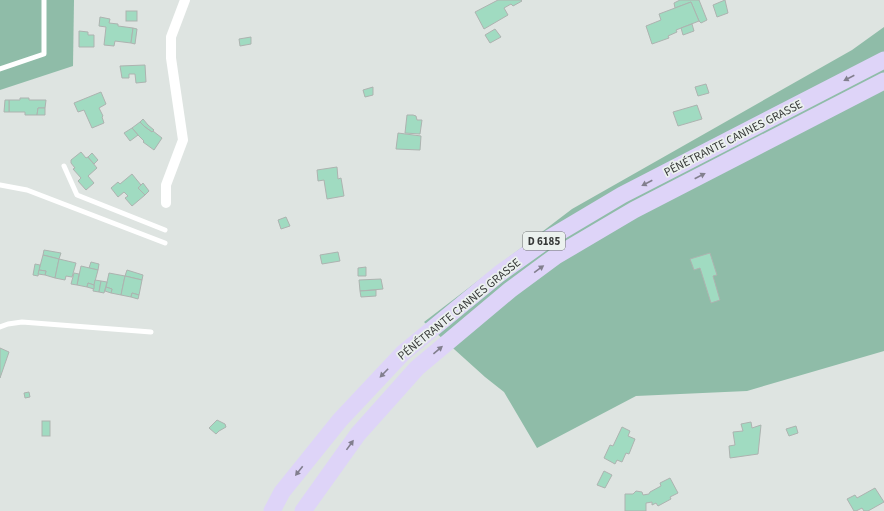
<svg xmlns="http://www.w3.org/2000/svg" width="884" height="511" font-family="'Source Sans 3',sans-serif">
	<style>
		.green { fill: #8fbca8 }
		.building { fill: #a0dbc1; stroke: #adb3b0 }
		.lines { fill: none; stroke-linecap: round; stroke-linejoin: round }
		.service { stroke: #fff; stroke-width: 5 }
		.minor { stroke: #fff; stroke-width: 10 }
		.trunk { stroke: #ded4f8; stroke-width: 17 }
		.oneway { fill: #827f8e }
		.labels { text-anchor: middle; stroke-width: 3.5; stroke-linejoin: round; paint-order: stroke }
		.shield { fill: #ebf1ee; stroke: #6d706f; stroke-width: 1 }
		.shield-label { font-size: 11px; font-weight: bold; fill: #373938 }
		.street-label { font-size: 12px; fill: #373938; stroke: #ebf1ee }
	</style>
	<rect width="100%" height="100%" fill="#dee4e1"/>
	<!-- green -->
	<g class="green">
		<path d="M 0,0 L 74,0 L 73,66 L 0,90 Z"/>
		<path d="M 884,27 L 884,351 L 747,391 L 636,396 L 537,448 L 504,392 L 485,377 L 424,322 L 572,209 L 852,50 Z"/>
	</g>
	<!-- building -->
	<g class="building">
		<path d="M 498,0 L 521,0 L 522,1 L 513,6 L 511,4 L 504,8 L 508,15 L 484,29 L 475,12 Z"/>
		<path d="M 680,0 L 699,0 L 707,20 L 701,23 L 699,21 L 691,2 L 675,8 L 674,3 Z"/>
		<path d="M 725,0 L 728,13 L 717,17 L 713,5 Z"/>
		<path d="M 691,2 L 699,21 L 676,30 L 677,32 L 668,36 L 669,38 L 652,44 L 646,26 L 661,20 L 659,14 Z"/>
		<rect x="126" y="11" width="11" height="10"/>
		<path d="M 100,17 L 110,19 L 109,23 L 118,24 L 118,26 L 133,28 L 131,43 L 115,41 L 114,46 L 104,45 L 106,27 L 99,26 Z"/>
		<path d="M 692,24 L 694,31 L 683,35 L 681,28 Z"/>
		<path d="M 133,28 L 137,29 L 135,44 L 131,43 Z"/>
		<path d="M 495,29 L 501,37 L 490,43 L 485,35 Z"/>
		<path d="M 79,31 L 88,32 L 88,35 L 94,35 L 94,47 L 79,47 Z"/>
		<path d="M 251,37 L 251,44 L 240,46 L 239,39 Z"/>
		<path d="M 145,65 L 146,82 L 136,83 L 135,74 L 129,74 L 129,78 L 122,78 L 120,66 Z"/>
		<path d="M 706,84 L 709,93 L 698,96 L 695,87 Z"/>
		<path d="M 373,87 L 373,95 L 365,97 L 363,90 Z"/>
		<path d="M 101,92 L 106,104 L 99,108 L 103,116 L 102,117 L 104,123 L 92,128 L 84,110 L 78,112 L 74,103 Z"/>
		<path d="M 20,98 L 29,98 L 29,100 L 46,100 L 45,108 L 38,108 L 37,115 L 25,115 L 25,112 L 9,112 L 9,100 L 20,100 Z"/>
		<path d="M 5,100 L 9,100 L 9,112 L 4,112 Z"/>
		<path d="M 697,105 L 702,119 L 678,126 L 673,112 Z"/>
		<path d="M 38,108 L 45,108 L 45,115 L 37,115 Z"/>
		<path d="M 407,115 L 413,115 L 416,116 L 417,120 L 422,120 L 420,134 L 405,133 Z"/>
		<path d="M 143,119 L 148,125 L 154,130 L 152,132 L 145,127 L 140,122 Z"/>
		<path d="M 140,122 L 145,127 L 152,132 L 153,131 L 162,138 L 154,150 L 143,142 L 144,141 L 138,135 L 132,128 Z"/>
		<path d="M 132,128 L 138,135 L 130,141 L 124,133 Z"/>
		<path d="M 398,133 L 421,136 L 420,150 L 396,149 Z"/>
		<path d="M 81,152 L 86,158 L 88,157 L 97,168 L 88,176 L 94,183 L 86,190 L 78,181 L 81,178 L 73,169 L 75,168 L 71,163 L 71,160 Z"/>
		<path d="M 92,153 L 98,160 L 94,164 L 88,157 Z"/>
		<path d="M 337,167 L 338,179 L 341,178 L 344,196 L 327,199 L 324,180 L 318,181 L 317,170 Z"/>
		<path d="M 132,174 L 141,185 L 138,188 L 145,195 L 132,206 L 125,198 L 128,196 L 124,192 L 118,197 L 111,188 L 118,182 L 120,184 Z"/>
		<path d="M 143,183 L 149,191 L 145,195 L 138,188 Z"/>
		<path d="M 286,217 L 290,226 L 281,229 L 278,220 Z"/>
		<path d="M 44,250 L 61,253 L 59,259 L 43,255 Z"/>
		<path d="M 338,252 L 340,261 L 322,264 L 320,255 Z"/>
		<path d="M 710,253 L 717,275 L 713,276 L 720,300 L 711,303 L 700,268 L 694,270 L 690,259 Z"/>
		<path d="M 43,255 L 59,259 L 55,278 L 45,275 L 46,271 L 39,270 Z"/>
		<path d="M 59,259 L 76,263 L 72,277 L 66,276 L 65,280 L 55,278 Z"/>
		<path d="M 91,262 L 99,264 L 98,270 L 89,268 Z"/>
		<path d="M 35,264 L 40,265 L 38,276 L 33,275 Z"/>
		<path d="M 81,266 L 98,270 L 94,285 L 88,283 L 87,287 L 77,285 Z"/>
		<path d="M 366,267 L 366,276 L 358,276 L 358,268 Z"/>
		<path d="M 39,270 L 46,271 L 45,275 L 38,274 Z"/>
		<path d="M 127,270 L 143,275 L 142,280 L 125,276 Z"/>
		<path d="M 74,273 L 79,274 L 77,285 L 71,284 Z"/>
		<path d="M 109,273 L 125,276 L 121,295 L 111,293 L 112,289 L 106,287 Z"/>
		<path d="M 125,276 L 142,280 L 139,295 L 132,293 L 131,297 L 121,295 Z"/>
		<path d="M 381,279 L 383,289 L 360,291 L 359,280 Z"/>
		<path d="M 95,280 L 101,281 L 99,292 L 93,291 Z"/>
		<path d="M 101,281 L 107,282 L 104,293 L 99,292 Z"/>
		<path d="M 88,283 L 94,285 L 94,289 L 87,287 Z"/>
		<path d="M 106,287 L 112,289 L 111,293 L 105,291 Z"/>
		<path d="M 376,290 L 376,296 L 361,297 L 360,291 Z"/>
		<path d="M 132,293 L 139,295 L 138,299 L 131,297 Z"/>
		<path d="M 0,348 L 9,352 L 0,378 Z"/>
		<path d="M 29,392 L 30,397 L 25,398 L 24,393 Z"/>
		<path d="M 217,420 L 225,424 L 226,427 L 219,431 L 216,434 L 209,428 Z"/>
		<rect x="42" y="421" width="8" height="15"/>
		<path d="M 751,422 L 752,428 L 761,425 L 758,454 L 730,458 L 729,446 L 735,445 L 733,432 L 743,431 L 741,424 Z"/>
		<path d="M 796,426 L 798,433 L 789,436 L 786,429 Z"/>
		<path d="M 622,427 L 630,431 L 628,436 L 635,439 L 629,454 L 626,453 L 622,462 L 617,460 L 615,464 L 604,458 L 610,445 L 613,446 Z"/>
		<path d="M 604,471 L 612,475 L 605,488 L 597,485 Z"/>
		<path d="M 670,478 L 678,493 L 670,497 L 671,499 L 658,506 L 656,503 L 652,505 L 652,502 L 646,503 L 646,511 L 625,511 L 625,494 L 633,494 L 636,491 L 642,492 L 643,495 L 649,494 L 650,492 L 661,486 L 660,483 Z"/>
		<path d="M 875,488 L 884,502 L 868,511 L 864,511 L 862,508 L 856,511 L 854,511 L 847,499 L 855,495 L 857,498 Z"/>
	</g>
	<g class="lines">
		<!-- service -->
		<g class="service">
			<path d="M 0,69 L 44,54 L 44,0"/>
			<path d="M 64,166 L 77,195 L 165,230"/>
			<path d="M 0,185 L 27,190 L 165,243"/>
			<path d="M 0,327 L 8,324 L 22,322 L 151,332"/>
		</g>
		<!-- minor -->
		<path class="minor" d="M 166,203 L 166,185 L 183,140 L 171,58 L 171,37 L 185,0"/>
		<!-- trunk -->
		<g class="trunk">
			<path d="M 272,511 L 282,492 L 340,420 L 403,353 L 499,274 L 548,239 L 622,195 L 884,60"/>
			<path d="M 303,511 L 358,434 L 417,368 L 510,290 L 556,256 L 634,210 L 884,81"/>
		</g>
	</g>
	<!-- one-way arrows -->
	<defs><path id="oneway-solid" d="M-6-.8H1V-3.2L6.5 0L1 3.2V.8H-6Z"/></defs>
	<g class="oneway">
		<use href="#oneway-solid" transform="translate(849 78) rotate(153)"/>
		<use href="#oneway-solid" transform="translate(700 176) rotate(-27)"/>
		<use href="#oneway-solid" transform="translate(647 183) rotate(153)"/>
		<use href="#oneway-solid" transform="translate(539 269) rotate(-36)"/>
		<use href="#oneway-solid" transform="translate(438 350) rotate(-40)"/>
		<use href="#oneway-solid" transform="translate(384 373) rotate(134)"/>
		<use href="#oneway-solid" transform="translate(350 445) rotate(-54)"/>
		<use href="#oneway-solid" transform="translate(299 471) rotate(128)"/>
	</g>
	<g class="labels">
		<!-- shield labels -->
		<rect class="shield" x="523" y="232" width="42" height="18" rx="3"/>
		<g class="shield-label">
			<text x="544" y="245">D 6185</text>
		</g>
		<!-- street labels -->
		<g class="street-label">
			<text transform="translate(733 138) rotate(-27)" y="4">PÉNÉTRANTE CANNES GRASSE</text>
			<text transform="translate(459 309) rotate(-39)" y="4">PÉNÉTRANTE CANNES GRASSE</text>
		</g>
	</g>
</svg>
